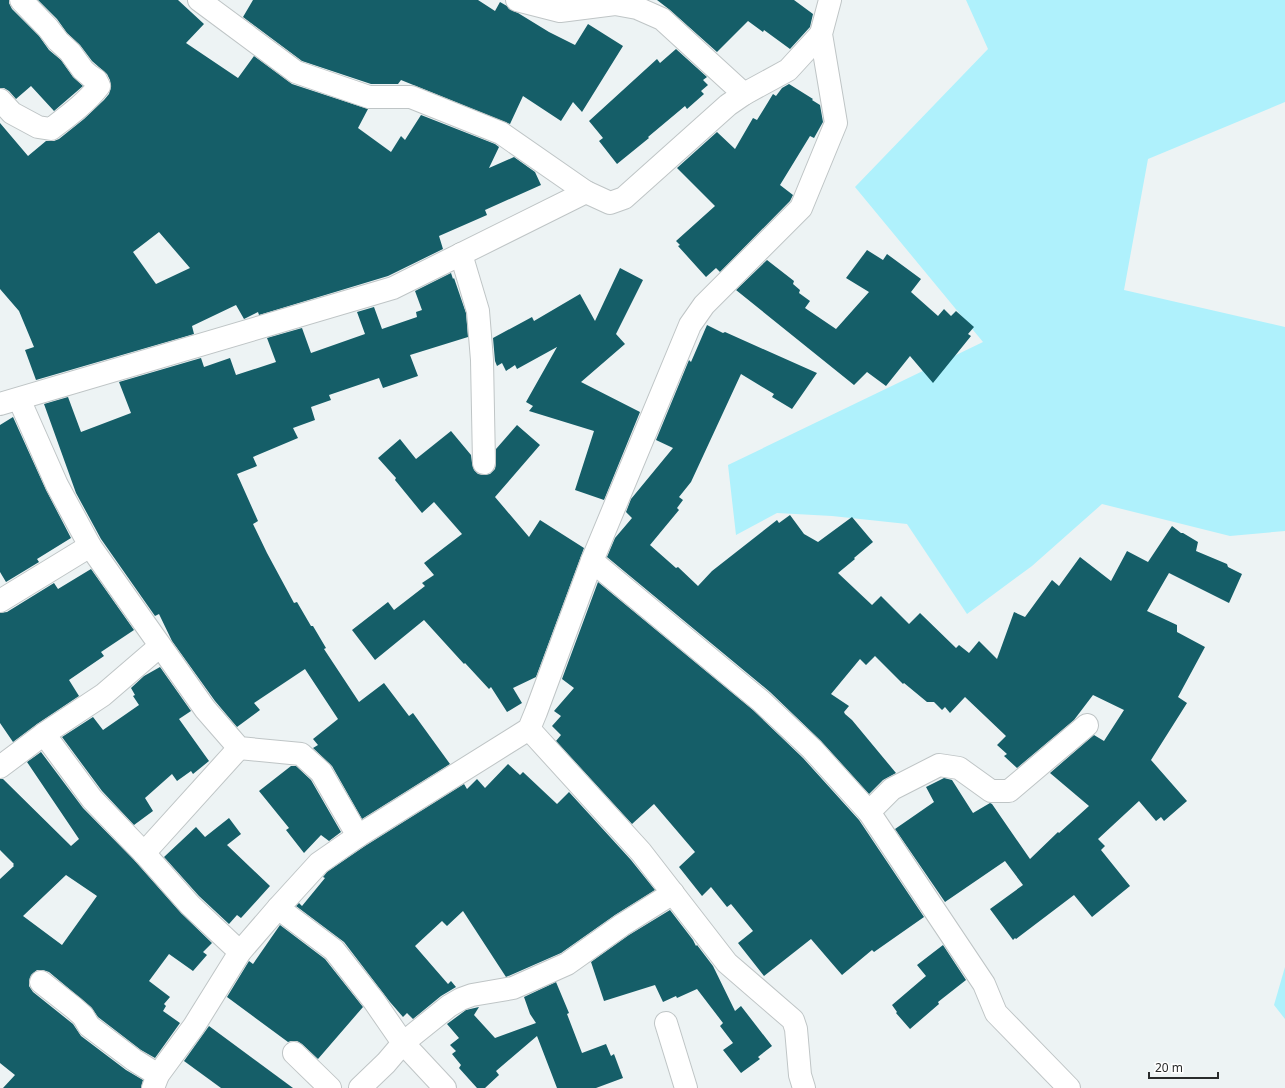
<svg xmlns="http://www.w3.org/2000/svg" width="1285" height="1088" font-family="'Noto Sans',sans-serif">
	<style>
		.green { fill: #aff1fc }
		.building { fill: #155e68; fill-rule: evenodd }
		.lines { fill: none; stroke-linecap: round; stroke-linejoin: round }
		.minor-casing { stroke: #bfc5c6; stroke-width: 24 }
		.minor { stroke: #fff; stroke-width: 22 }
	</style>
	<rect width="100%" height="100%" fill="#edf3f4"/>
	<!-- green -->
	<g class="green">
		<path d="M 966,0 L 1285,0 L 1285,102 L 1148,159 L 1124,290 L 1285,327 L 1285,531 L 1230,536 L 1102,504 L 1032,566 L 967,614 L 907,524 L 832,516 L 777,513 L 736,535 L 728,465 L 983,342 L 855,187 L 988,49 Z"/>
		<path d="M 1285,967 L 1285,1019 L 1274,1005 Z"/>
	</g>
	<!-- building -->
	<g class="building">
		<path d="M 0,0 L 9,0 L 9,3 L 12,9 L 39,36 L 49,50 L 61,60 L 73,77 L 83,86 L 54,111 L 31,86 L 16,99 L 9,91 L 4,88 L 0,88 Z"/>
		<path d="M 38,0 L 178,0 L 204,24 L 186,43 L 238,78 L 254,56 L 292,84 L 368,109 L 358,128 L 391,152 L 401,136 L 405,140 L 421,115 L 495,144 L 499,147 L 489,168 L 514,157 L 535,172 L 541,185 L 485,210 L 487,215 L 439,236 L 443,249 L 388,276 L 259,315 L 258,312 L 244,319 L 236,305 L 192,326 L 194,334 L 36,380 L 25,350 L 34,347 L 19,311 L 0,289 L 0,123 L 28,156 L 46,141 L 54,141 L 59,139 L 84,119 L 104,100 L 109,94 L 111,87 L 110,80 L 107,74 L 92,61 L 80,45 L 67,33 L 57,19 ZM 159,232 L 190,268 L 156,284 L 133,252 Z"/>
		<path d="M 253,0 L 478,0 L 495,11 L 500,2 L 507,6 L 509,9 L 518,13 L 549,32 L 575,45 L 588,24 L 623,46 L 582,112 L 573,102 L 561,121 L 523,96 L 510,124 L 401,80 L 398,84 L 371,84 L 302,61 L 243,17 Z"/>
		<path d="M 657,0 L 794,0 L 813,14 L 810,27 L 790,49 L 764,30 L 763,32 L 748,21 L 717,52 L 670,10 Z"/>
		<path d="M 676,49 L 707,77 L 703,80 L 708,85 L 701,91 L 704,94 L 687,109 L 685,106 L 648,137 L 649,138 L 617,164 L 599,141 L 603,138 L 589,121 L 657,59 L 660,63 Z"/>
		<path d="M 789,84 L 813,99 L 812,100 L 820,105 L 823,122 L 814,138 L 810,136 L 780,185 L 793,195 L 790,201 L 720,272 L 716,268 L 706,277 L 678,246 L 680,245 L 676,241 L 715,206 L 677,168 L 717,132 L 735,149 L 753,118 L 757,120 L 773,94 L 776,96 L 782,88 Z"/>
		<path d="M 867,250 L 883,260 L 887,254 L 921,279 L 911,292 L 938,316 L 944,309 L 951,316 L 956,311 L 974,327 L 968,334 L 971,336 L 933,383 L 910,356 L 886,386 L 867,372 L 854,385 L 736,290 L 767,260 L 794,281 L 793,284 L 800,290 L 799,293 L 810,301 L 805,308 L 836,329 L 869,292 L 846,278 Z"/>
		<path d="M 620,268 L 643,280 L 616,334 L 625,344 L 581,382 L 640,412 L 604,500 L 575,490 L 594,431 L 529,411 L 533,406 L 526,402 L 557,347 L 517,369 L 515,365 L 506,371 L 502,363 L 497,366 L 495,361 L 493,338 L 532,317 L 534,321 L 580,294 L 595,321 Z"/>
		<path d="M 451,273 L 453,279 L 454,278 L 466,313 L 468,337 L 410,355 L 418,376 L 383,388 L 379,378 L 329,395 L 331,400 L 311,407 L 315,420 L 293,428 L 298,438 L 253,457 L 257,466 L 237,474 L 258,521 L 253,524 L 267,553 L 294,603 L 297,602 L 311,626 L 313,626 L 326,648 L 324,649 L 359,702 L 384,683 L 409,716 L 413,713 L 450,764 L 362,819 L 332,766 L 313,748 L 318,745 L 313,739 L 338,719 L 305,669 L 254,703 L 260,710 L 237,727 L 215,701 L 172,641 L 159,614 L 155,616 L 101,539 L 76,493 L 44,404 L 68,397 L 81,432 L 131,413 L 119,382 L 201,358 L 204,367 L 230,358 L 236,375 L 276,362 L 267,338 L 302,328 L 311,353 L 365,334 L 357,312 L 374,307 L 382,329 L 417,317 L 416,312 L 422,310 L 415,291 Z"/>
		<path d="M 707,325 L 723,333 L 725,332 L 817,373 L 792,409 L 772,397 L 774,394 L 741,374 L 691,482 L 679,497 L 683,500 L 677,508 L 679,510 L 650,545 L 676,568 L 678,567 L 698,586 L 712,571 L 777,520 L 779,523 L 790,515 L 804,534 L 818,542 L 852,517 L 873,542 L 854,558 L 855,559 L 838,573 L 872,605 L 881,596 L 909,624 L 920,613 L 956,648 L 959,645 L 969,653 L 979,641 L 997,659 L 1014,612 L 1025,617 L 1052,580 L 1059,586 L 1080,557 L 1111,581 L 1127,551 L 1148,562 L 1172,526 L 1181,533 L 1183,533 L 1198,542 L 1196,551 L 1227,564 L 1228,567 L 1242,574 L 1229,603 L 1169,573 L 1147,611 L 1177,625 L 1177,632 L 1205,647 L 1178,697 L 1187,703 L 1151,760 L 1187,801 L 1164,821 L 1161,817 L 1156,821 L 1139,801 L 1098,839 L 1105,846 L 1101,850 L 1130,886 L 1092,917 L 1074,895 L 1016,939 L 1015,938 L 1013,940 L 990,909 L 1023,885 L 1005,861 L 945,902 L 895,829 L 934,802 L 926,787 L 944,778 L 952,780 L 973,813 L 990,803 L 992,804 L 1030,859 L 1058,832 L 1059,833 L 1089,806 L 1050,773 L 1094,735 L 1104,741 L 1124,710 L 1093,695 L 1074,720 L 1017,768 L 1004,756 L 1007,754 L 997,745 L 1006,736 L 965,697 L 950,713 L 945,707 L 942,710 L 934,702 L 927,702 L 904,683 L 903,684 L 875,656 L 866,665 L 860,659 L 831,694 L 849,706 L 844,712 L 845,714 L 852,720 L 896,773 L 883,780 L 869,794 L 821,741 L 770,692 L 607,557 L 615,538 L 632,518 L 626,512 L 631,499 L 673,448 L 656,440 L 689,360 L 691,362 Z"/>
		<path d="M 13,417 L 46,490 L 71,538 L 37,559 L 39,562 L 6,582 L 0,572 L 0,425 Z"/>
		<path d="M 517,425 L 540,445 L 495,497 L 529,537 L 540,520 L 584,548 L 536,677 L 513,688 L 522,703 L 507,712 L 491,687 L 489,689 L 465,663 L 464,664 L 424,620 L 375,660 L 352,630 L 388,602 L 394,610 L 425,586 L 422,583 L 434,575 L 424,563 L 462,534 L 434,502 L 422,513 L 395,480 L 396,478 L 378,458 L 400,439 L 416,459 L 451,431 L 471,455 L 472,463 L 474,470 L 478,474 L 485,475 L 490,474 L 495,469 L 496,463 L 496,449 Z"/>
		<path d="M 91,569 L 134,630 L 101,652 L 104,656 L 69,680 L 79,696 L 37,724 L 13,742 L 0,723 L 0,613 L 7,612 L 54,583 L 58,589 Z"/>
		<path d="M 598,582 L 753,710 L 803,758 L 859,820 L 924,917 L 874,952 L 872,950 L 842,975 L 811,939 L 764,976 L 738,943 L 753,931 L 731,904 L 727,907 L 711,887 L 702,896 L 679,867 L 695,852 L 654,804 L 632,824 L 556,741 L 561,735 L 552,726 L 561,716 L 554,711 L 574,688 L 562,679 Z"/>
		<path d="M 160,667 L 191,711 L 179,719 L 209,761 L 193,774 L 191,771 L 177,781 L 172,774 L 145,798 L 153,811 L 134,825 L 102,791 L 62,737 L 93,717 L 103,730 L 139,705 L 133,696 L 135,695 L 131,688 L 144,676 Z"/>
		<path d="M 41,752 L 83,808 L 135,861 L 181,913 L 212,943 L 203,952 L 207,955 L 193,971 L 169,954 L 149,981 L 170,997 L 164,1004 L 166,1006 L 163,1011 L 180,1023 L 155,1058 L 141,1050 L 98,1017 L 91,1007 L 49,972 L 43,970 L 37,970 L 31,975 L 29,981 L 29,986 L 33,992 L 73,1024 L 81,1036 L 126,1070 L 143,1080 L 141,1088 L 3,1088 L 15,1075 L 0,1063 L 0,879 L 14,866 L 13,865 L 14,864 L 0,850 L 0,779 L 3,779 L 71,846 L 79,839 L 27,762 ZM 66,875 L 97,896 L 62,945 L 23,916 Z"/>
		<path d="M 508,764 L 520,775 L 523,772 L 557,804 L 569,792 L 631,860 L 655,890 L 615,915 L 561,953 L 506,977 L 463,911 L 447,926 L 442,921 L 415,946 L 448,984 L 451,981 L 456,987 L 441,996 L 413,1019 L 407,1013 L 403,1017 L 390,1002 L 344,942 L 296,906 L 299,903 L 302,906 L 325,878 L 323,877 L 327,872 L 365,846 L 464,784 L 467,789 L 477,779 L 485,788 Z"/>
		<path d="M 291,766 L 296,766 L 311,780 L 341,832 L 329,841 L 321,835 L 304,853 L 286,830 L 289,828 L 259,791 Z"/>
		<path d="M 229,818 L 241,834 L 227,845 L 270,886 L 241,918 L 237,915 L 229,924 L 199,896 L 164,857 L 196,827 L 205,837 Z"/>
		<path d="M 670,910 L 693,940 L 696,946 L 697,945 L 713,966 L 735,1011 L 741,1006 L 772,1046 L 758,1057 L 760,1059 L 741,1073 L 723,1050 L 733,1043 L 720,1026 L 723,1023 L 697,989 L 677,998 L 676,996 L 663,1002 L 655,985 L 604,1001 L 591,962 L 629,935 Z"/>
		<path d="M 280,925 L 325,959 L 363,1007 L 318,1059 L 302,1044 L 297,1041 L 291,1041 L 288,1042 L 227,997 L 249,961 L 253,964 Z"/>
		<path d="M 943,945 L 966,980 L 938,1002 L 939,1004 L 910,1029 L 896,1013 L 897,1012 L 892,1005 L 926,976 L 917,965 Z"/>
		<path d="M 556,982 L 569,1013 L 567,1014 L 582,1053 L 606,1044 L 611,1056 L 614,1054 L 623,1078 L 596,1088 L 557,1088 L 537,1036 L 496,1071 L 499,1075 L 485,1088 L 477,1088 L 459,1068 L 461,1065 L 452,1054 L 456,1051 L 450,1045 L 459,1038 L 447,1024 L 466,1010 L 479,1007 L 474,1015 L 495,1038 L 536,1023 L 530,1014 L 524,997 Z"/>
		<path d="M 209,1026 L 293,1088 L 221,1088 L 184,1061 Z"/>
	</g>
	<g class="lines">
		<defs>
			<g id="minor">
				<path d="M 199,0 L 296,72 L 369,97 L 411,97 L 501,133 L 586,192 L 610,203 L 624,198 L 728,105 L 744,94 L 788,70 L 821,34"/>
				<path d="M 517,0 L 560,11 L 615,4 L 637,8 L 662,19 L 744,94"/>
				<path d="M 0,100 L 12,113 L 38,127 L 51,129 C 68,116 86,103 99,86 L 96,80 L 90,76 L 83,70 L 70,52 L 58,41 L 48,28 L 21,0"/>
				<path d="M 461,254 L 478,311 L 482,360 L 484,463"/>
				<path d="M 19,399 L 57,485 L 90,546 L 205,709 L 239,748 L 301,754 L 321,772 L 358,836"/>
				<path d="M 0,404 L 393,288 L 586,192"/>
				<path d="M 592,561 L 761,701 L 812,749 L 869,812 L 984,984 L 996,1013 L 1069,1088"/>
				<path d="M 0,601 L 90,546"/>
				<path d="M 529,729 L 641,852 L 727,963 L 793,1020 L 796,1029 L 800,1075 L 804,1088"/>
				<path d="M 44,734 L 92,799 L 144,853 L 190,905 L 240,952"/>
				<path d="M 0,767 L 44,734 L 103,695 L 160,646"/>
				<path d="M 869,812 L 892,789 L 939,765 L 959,768 L 991,791 L 1009,791 L 1087,725"/>
				<path d="M 144,853 L 239,748"/>
				<path d="M 278,908 L 334,950 L 374,1001 L 403,1043 L 449,1006 L 461,999 L 472,995 L 513,988 L 567,964 L 622,925 L 673,893"/>
				<path d="M 41,982 L 74,1008 L 83,1016 L 89,1026 L 134,1060 L 158,1075"/>
				<path d="M 666,1023 L 686,1088"/>
				<path d="M 294,1053 L 330,1088"/>
				<path d="M 153,1088 L 158,1075 L 194,1026 L 240,952 L 278,908 L 319,863 L 358,836 L 529,729 L 536,712 L 592,561 L 690,325 L 704,305 L 801,208 L 836,123 L 821,34 L 830,0"/>
				<path d="M 360,1088 L 386,1063 L 403,1043 L 445,1088"/>
			</g>
		</defs>
		<!-- minor casing -->
		<use href="#minor" class="minor-casing"/>
		<!-- minor -->
		<use href="#minor" class="minor"/>
	</g>
	<!-- scale -->
	<path d="M1149 1072v6h69v-6" fill="none" stroke="#292b2b" stroke-width="2"/>
	<text x="1155" y="1072" font-size="12" fill="#292b2b" stroke="#ffffff" stroke-width="3" paint-order="stroke">20 m</text>
</svg>
